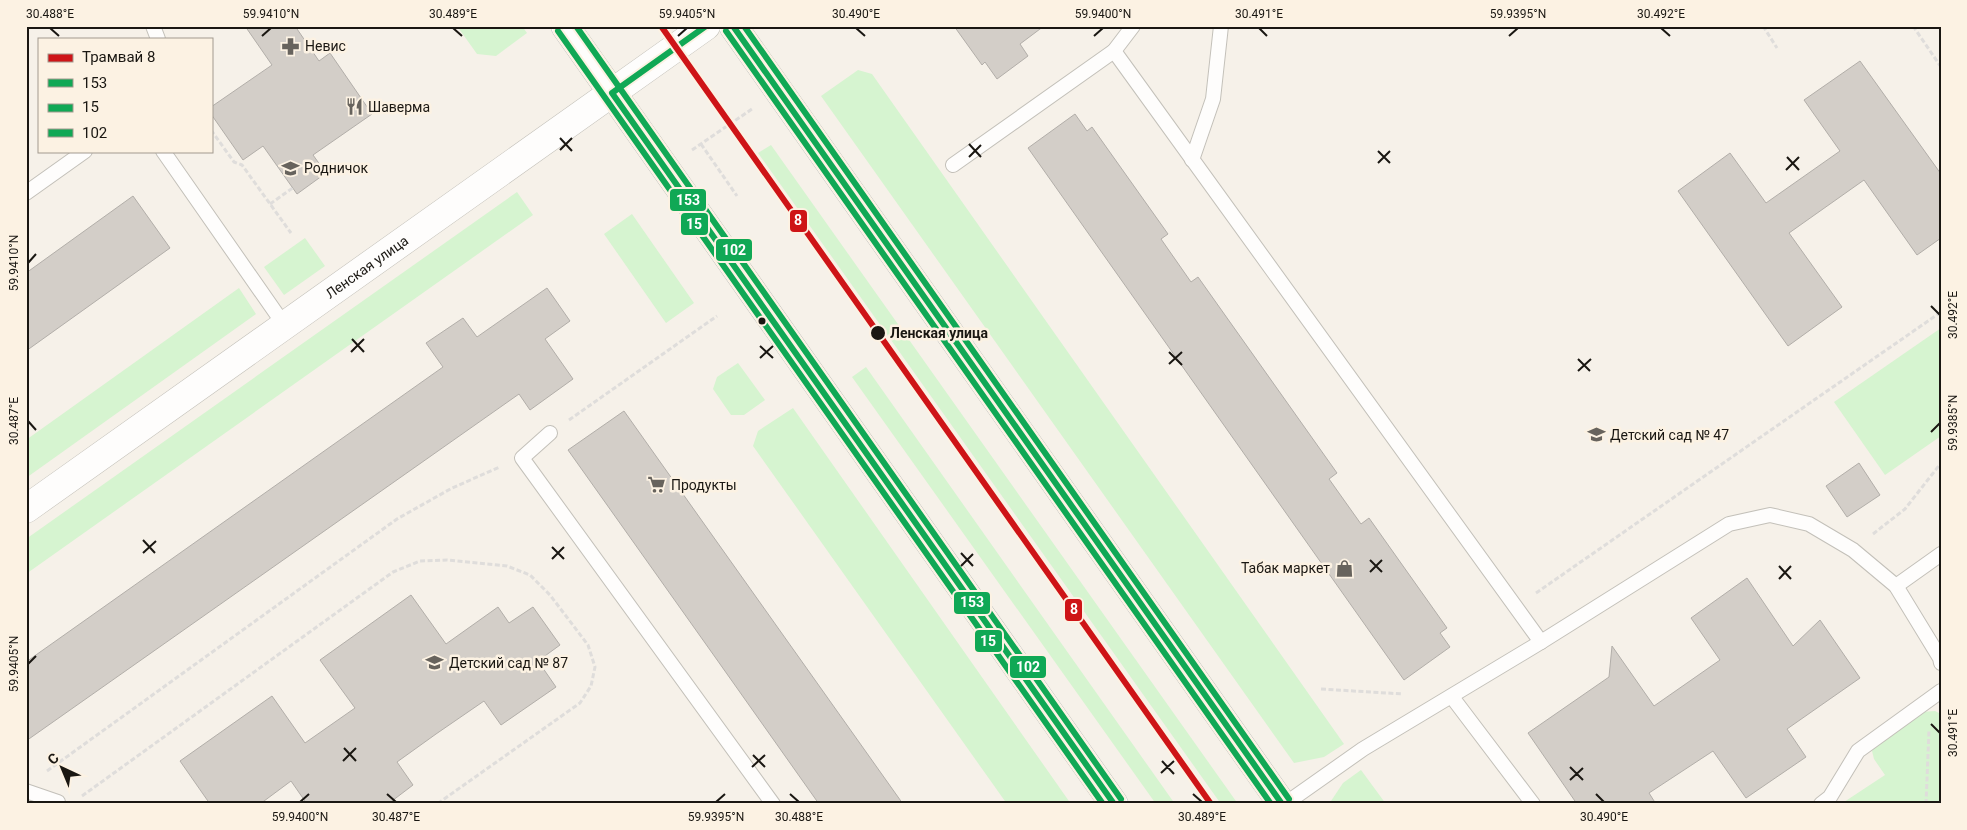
<svg xmlns="http://www.w3.org/2000/svg" width="1967" height="830" font-family="Roboto,sans-serif">
	<style>
		.green { fill: #d6f4d0 }
		.building { fill: #d3cec8; stroke: #b2aea9 }
		.lines { fill: none; stroke-linecap: round; stroke-linejoin: round }
		.service-casing { stroke: #c3c0b9; stroke-width: 16 }
		.minor-casing { stroke: #c3c0b9; stroke-width: 29 }
		.secondary-casing { stroke: #c3c0b9; stroke-width: 29 }
		.path { stroke: #dfdddb; stroke-width: 3; stroke-dasharray: 5 2.5; stroke-linecap: butt }
		.service { stroke: #fefdfc; stroke-width: 14 }
		.minor { stroke: #fefdfc; stroke-width: 28 }
		.secondary { stroke: #fefdfc; stroke-width: 28 }
		.bus-1-casing { stroke: #fcf2e3; stroke-width: 10 }
		.bus-2-casing { stroke: #fcf2e3; stroke-width: 10 }
		.bus-3-casing { stroke: #fcf2e3; stroke-width: 10 }
		.bus-1 { stroke: #10a855; stroke-width: 6 }
		.bus-2 { stroke: #10a855; stroke-width: 6 }
		.bus-3 { stroke: #10a855; stroke-width: 6 }
		.tram-1-casing { stroke: #fcf2e3; stroke-width: 10 }
		.tram-1 { stroke: #ce1417; stroke-width: 6 }
		.ticks { fill: none; stroke: #1a1712; stroke-width: 2 }
		.bus-dot { fill: #1a1712; stroke: #fcf2e3; stroke-width: 2 }
		.labels { text-anchor: middle; stroke-width: 5; stroke-linejoin: round; paint-order: stroke }
		.poi-label { font-size: 14px; fill: #1a1712; stroke: #fcf2e3; text-anchor: start }
		.street-label { font-size: 14px; fill: #1a1712; stroke: #fcf2e3 }
		.stop-label { font-size: 14px; font-weight: bold; fill: #1a1712; stroke: #fcf2e3; text-anchor: start }
		.line-badge { stroke: #fcf2e3; stroke-width: 2 }
		.badge-label { font-size: 14px; text-anchor: middle; font-weight: bold; fill: #fff }
		.neatline { fill: none; stroke: #1a1712; stroke-width: 2 }
		.ticks-label { font-size: 12px; text-anchor: middle; fill: #1a1712 }
	</style>
	<rect width="100%" height="100%" fill="#f6f1e9"/>
	<!-- green -->
	<g class="green">
		<path d="M 457,26 L 522,26 L 527,33 L 496,56 L 477,54 Z"/>
		<path d="M 858,70 L 872,74 L 1344,744 L 1324,757 L 1294,763 L 821,96 Z"/>
		<path d="M 771,145 L 1238,804 L 1221,804 L 758,153 Z"/>
		<path d="M 517,192 L 533,215 L 26,574 L 26,539 Z"/>
		<path d="M 632,214 L 694,303 L 666,323 L 604,234 Z"/>
		<path d="M 305,238 L 325,266 L 284,295 L 264,267 Z"/>
		<path d="M 239,288 L 256,314 L 26,478 L 26,440 Z"/>
		<path d="M 1941,328 L 1941,436 L 1885,475 L 1834,402 Z"/>
		<path d="M 738,363 L 765,400 L 744,415 L 731,415 L 713,389 L 717,377 Z"/>
		<path d="M 866,367 L 1175,804 L 1156,804 L 852,377 Z"/>
		<path d="M 793,408 L 1071,804 L 1007,804 L 753,446 L 758,431 Z"/>
		<path d="M 1935,711 L 1941,714 L 1941,804 L 1841,804 L 1885,775 L 1874,759 L 1872,751 L 1875,745 L 1921,712 Z"/>
		<path d="M 1361,770 L 1386,804 L 1329,804 L 1343,783 Z"/>
	</g>
	<!-- building -->
	<g class="building">
		<path d="M 245,26 L 295,26 L 319,61 L 330,53 L 372,114 L 313,155 L 326,173 L 297,194 L 263,146 L 243,160 L 211,114 L 211,107 L 272,65 Z"/>
		<path d="M 954,26 L 1044,26 L 1020,44 L 1028,56 L 997,79 L 985,62 L 982,65 Z"/>
		<path d="M 1860,61 L 1941,174 L 1941,238 L 1917,255 L 1864,180 L 1789,233 L 1842,307 L 1788,346 L 1678,191 L 1730,153 L 1766,203 L 1840,151 L 1804,100 Z"/>
		<path d="M 1075,114 L 1087,131 L 1092,127 L 1168,234 L 1161,239 L 1191,282 L 1198,277 L 1337,473 L 1329,479 L 1361,524 L 1369,518 L 1447,628 L 1440,633 L 1450,647 L 1404,680 L 1028,148 Z"/>
		<path d="M 133,196 L 170,248 L 26,351 L 26,273 Z"/>
		<path d="M 547,288 L 570,321 L 545,339 L 573,379 L 530,410 L 519,394 L 26,741 L 26,662 L 443,367 L 426,343 L 463,318 L 477,337 Z"/>
		<path d="M 624,411 L 903,804 L 819,804 L 715,657 L 568,450 Z"/>
		<path d="M 1859,463 L 1880,495 L 1847,517 L 1826,486 Z"/>
		<path d="M 1747,578 L 1793,646 L 1820,620 L 1860,678 L 1787,729 L 1806,757 L 1746,798 L 1713,751 L 1649,793 L 1656,804 L 1577,804 L 1528,733 L 1609,677 L 1612,646 L 1654,706 L 1720,660 L 1691,618 Z"/>
		<path d="M 411,595 L 446,644 L 498,607 L 509,623 L 533,607 L 560,645 L 538,661 L 556,687 L 501,725 L 484,701 L 436,734 L 397,762 L 413,785 L 388,804 L 307,804 L 291,781 L 260,804 L 210,804 L 180,761 L 272,696 L 305,743 L 355,708 L 320,660 Z"/>
	</g>
	<g class="lines">
		<defs>
			<g id="service">
				<path d="M 153,26 L 158,39"/>
				<path d="M 1114,51 L 1541,642"/>
				<path d="M 163,151 L 285,326"/>
				<path d="M 1192,160 L 1213,99 L 1221,26"/>
				<path d="M 953,165 L 1114,51 L 1133,26"/>
				<path d="M 26,193 L 85,151"/>
				<path d="M 550,433 L 522,458 L 773,804"/>
				<path d="M 1896,586 L 1941,554"/>
				<path d="M 1452,697 L 1533,804"/>
				<path d="M 26,791 L 58,802"/>
				<path d="M 1285,804 L 1363,749 L 1541,642 L 1729,524 L 1770,515 L 1809,524 L 1853,550 L 1896,586 L 1940,658 L 1941,663"/>
				<path d="M 1821,804 L 1830,797 L 1858,751 L 1941,691"/>
			</g>
			<g id="minor">
				<path id="s1" d="M 26,509 L 706,26"/>
			</g>
			<g id="secondary">
				<path d="M 565,26 L 1114,804"/>
				<path d="M 733,26 L 1282,804"/>
			</g>
		</defs>
		<!-- service casing -->
		<use href="#service" class="service-casing"/>
		<!-- minor casing -->
		<use href="#minor" class="minor-casing"/>
		<!-- secondary casing -->
		<use href="#secondary" class="secondary-casing"/>
		<!-- path -->
		<g class="path">
			<path d="M 1763,26 L 1777,48"/>
			<path d="M 1913,26 L 1941,67"/>
			<path d="M 211,130 L 234,162 L 242,165 L 291,233"/>
			<path d="M 701,144 L 737,196"/>
			<path d="M 692,150 L 752,109"/>
			<path d="M 270,204 L 294,187"/>
			<path d="M 569,420 L 717,316"/>
			<path d="M 1873,534 L 1905,509 L 1941,463"/>
			<path d="M 1536,593 L 1941,312"/>
			<path d="M 1321,689 L 1403,694"/>
			<path d="M 47,771 L 397,519 L 452,488 L 500,467"/>
			<path d="M 82,796 L 393,572 L 420,561 L 447,560 L 507,566 L 530,575 L 550,595 L 588,645 L 595,667 L 591,686 L 580,703 L 437,804"/>
			<path d="M 1926,804 L 1929,730"/>
		</g>
		<!-- service -->
		<use href="#service" class="service"/>
		<!-- minor -->
		<use href="#minor" class="minor"/>
		<!-- secondary -->
		<use href="#secondary" class="secondary"/>
		<defs>
			<g id="bus-1">
				<path d="M 706,26 L 612,93 L 1114,804"/>
				<path d="M 733,26 L 1282,804"/>
			</g>
			<g id="bus-2">
				<path d="M 558,31 L 1103,804"/>
				<path d="M 726,31 L 1271,804"/>
			</g>
			<g id="bus-3">
				<path d="M 576,26 L 1121,799"/>
				<path d="M 744,26 L 1289,799"/>
			</g>
		</defs>
		<!-- bus-1 casing -->
		<use href="#bus-1" class="bus-1-casing"/>
		<!-- bus-2 casing -->
		<use href="#bus-2" class="bus-2-casing"/>
		<!-- bus-3 casing -->
		<use href="#bus-3" class="bus-3-casing"/>
		<!-- bus-1 -->
		<use href="#bus-1" class="bus-1"/>
		<!-- bus-2 -->
		<use href="#bus-2" class="bus-2"/>
		<!-- bus-3 -->
		<use href="#bus-3" class="bus-3"/>
		<defs>
			<path id="tram-1" d="M 661,26 L 1211,804"/>
		</defs>
		<!-- tram-1 casing -->
		<use href="#tram-1" class="tram-1-casing"/>
		<!-- tram-1 -->
		<use href="#tram-1" class="tram-1"/>
	</g>
	<!-- ticks -->
	<path class="ticks" d="M 50,28 L 59,36M 453,28 L 462,36M 856,28 L 865,36M 1259,28 L 1267,36M 1661,28 L 1670,36M 262,36 L 271,28M 678,36 L 687,28M 1094,36 L 1103,28M 1509,36 L 1518,28M 560,138 L 572,151M 969,144 L 981,157M 560,150 L 572,138M 1378,151 L 1390,163M 969,157 L 981,145M 1787,157 L 1799,170M 1378,163 L 1390,151M 1786,170 L 1799,157M 28,263 L 36,254M 1931,306 L 1940,315M 352,339 L 364,352M 760,346 L 773,358M 351,352 L 364,339M 1169,352 L 1182,365M 760,358 L 773,346M 1578,359 L 1590,371M 1169,364 L 1182,352M 1578,371 L 1591,359M 28,421 L 36,430M 1931,432 L 1940,423M 143,540 L 155,553M 552,547 L 564,559M 143,553 L 156,541M 961,553 L 973,566M 552,559 L 564,547M 1370,560 L 1382,572M 961,566 L 973,554M 1779,566 L 1791,579M 1370,572 L 1382,560M 1779,579 L 1791,566M 28,664 L 36,656M 1931,724 L 1940,733M 344,748 L 356,761M 753,755 L 765,767M 343,761 L 356,748M 1162,761 L 1174,774M 752,767 L 765,755M 1570,767 L 1583,780M 1161,773 L 1174,761M 1570,780 L 1583,768M 387,794 L 396,802M 790,794 L 799,802M 1193,794 L 1202,802M 1596,794 L 1604,802M 300,802 L 309,794M 716,802 L 725,794"/>
	<!-- icons -->
	<defs>
		<symbol id="pharmacy-bare" viewBox="-9 -9 18 18"><path d="M-2-6h4v4h4v4h-4v4h-4v-4h-4v-4h4Z" fill="#67635d" stroke="#fcf2e3" stroke-width="2.5" paint-order="stroke"/></symbol>
		<symbol id="restaurant-bare" viewBox="-9 -9 18 18"><path d="M-5-6h1v4h1v-4h1v4h1v-4h1v5L-1.5 .5V6h-2V.5L-5-1ZM5-6V6H3V1.5H1.5Q1.5-4 5-6Z" fill="#67635d" stroke="#fcf2e3" stroke-width="2.5" paint-order="stroke"/></symbol>
		<symbol id="school-bare" viewBox="-9 -9 18 18"><path d="M0-5L7-2L0 1L-7-2ZM-4 1L0 2.5L4 1V4Q0 6-4 4Z" fill="#67635d" stroke="#fcf2e3" stroke-width="2.5" paint-order="stroke"/></symbol>
		<symbol id="supermarket-bare" viewBox="-9 -9 18 18"><path d="M-6-5.5h2.5l.6 2H6L4.5 2H-2.5L-4.4-4H-6ZM-1.5 3.2a1.3 1.3 0 1 0 .1 0ZM3 3.2a1.3 1.3 0 1 0 .1 0Z" fill="#67635d" stroke="#fcf2e3" stroke-width="2.5" paint-order="stroke"/></symbol>
		<symbol id="shop-bare" viewBox="-9 -9 18 18"><path d="M-5-2.5h2.3a2.7 3.5 0 0 1 5.4 0H5L5.5 6h-11ZM-1.5-2.5h3a1.5 2.3 0 0 0-3 0Z" fill="#67635d" stroke="#fcf2e3" stroke-width="2.5" paint-order="stroke"/></symbol>
	</defs>
	<g fill-rule="evenodd">
		<use href="#pharmacy-bare" x="278" y="34" width="25" height="25"/>
		<use href="#restaurant-bare" x="342" y="94" width="25" height="25"/>
		<use href="#school-bare" x="278" y="156" width="25" height="25"/>
		<use href="#school-bare" x="1584" y="422" width="25" height="25"/>
		<use href="#supermarket-bare" x="644" y="472" width="25" height="25"/>
		<use href="#shop-bare" x="1332" y="556" width="25" height="25"/>
		<use href="#school-bare" x="422" y="650" width="25" height="25"/>
	</g>
	<!-- markers -->
	<g class="bus-dot">
		<circle cx="762" cy="321" r="4.5"/>
		<circle cx="878" cy="333" r="8"/>
	</g>
	<g class="labels">
		<!-- poi labels -->
		<g class="poi-label">
			<text x="305" y="51">Невис</text>
			<text x="368" y="112">Шаверма</text>
			<text x="304" y="173">Родничок</text>
			<text x="1610" y="440">Детский сад № 47</text>
			<text x="671" y="490">Продукты</text>
			<text x="1330" y="573" text-anchor="end">Табак маркет</text>
			<text x="449" y="668">Детский сад № 87</text>
		</g>
		<!-- street labels -->
		<g class="street-label">
			<text dy="5" stroke="none"><textPath href="#s1" startOffset="418">Ленская улица</textPath></text>
		</g>
		<!-- stop labels -->
		<g class="stop-label">
			<text x="890" y="338">Ленская улица</text>
		</g>
	</g>
	<g class="line-badge">
		<rect x="669" y="188" width="38" height="24" rx="5" fill="#10a855"/>
		<rect x="789" y="209" width="19" height="24" rx="5" fill="#ce1417"/>
		<rect x="680" y="212" width="29" height="24" rx="5" fill="#10a855"/>
		<rect x="715" y="238" width="38" height="24" rx="5" fill="#10a855"/>
		<rect x="953" y="591" width="38" height="24" rx="5" fill="#10a855"/>
		<rect x="1064" y="598" width="19" height="24" rx="5" fill="#ce1417"/>
		<rect x="974" y="629" width="29" height="24" rx="5" fill="#10a855"/>
		<rect x="1009" y="655" width="38" height="24" rx="5" fill="#10a855"/>
	</g>
	<g class="badge-label">
		<text x="688" y="205">153</text>
		<text x="798" y="225">8</text>
		<text x="694" y="229">15</text>
		<text x="734" y="255">102</text>
		<text x="972" y="607">153</text>
		<text x="1074" y="614">8</text>
		<text x="988" y="646">15</text>
		<text x="1028" y="672">102</text>
	</g>
	<!-- border -->
	<rect width="1967" height="830" fill="none" stroke="#fcf2e3" stroke-width="55"/>
	<!-- legend -->
	<rect x="38" y="38" width="175" height="115" fill="#fcf2e3" stroke="#a29a8f"/>
	<rect x="48" y="54" width="25" height="8" fill="#ce1417" stroke="#a29a8f"/>
	<text x="82" y="62" font-size="15" fill="#1a1712">Трамвай 8</text>
	<rect x="48" y="79" width="25" height="8" fill="#10a855" stroke="#a29a8f"/>
	<text x="82" y="88" font-size="15" fill="#1a1712">153</text>
	<rect x="48" y="104" width="25" height="8" fill="#10a855" stroke="#a29a8f"/>
	<text x="82" y="112" font-size="15" fill="#1a1712">15</text>
	<rect x="48" y="129" width="25" height="8" fill="#10a855" stroke="#a29a8f"/>
	<text x="82" y="138" font-size="15" fill="#1a1712">102</text>
	<!-- north arrow -->
	<g transform="translate(62 768) rotate(316)" stroke="#fcf2e3" stroke-width="4" paint-order="stroke">
	<path d="M0-4L9 19L0 12L-9 19Z" fill="#1a1712"/>
	<text y="-8" font-size="14" font-weight="bold" text-anchor="middle" fill="#1a1712">С</text>
	</g>
	<rect x="28" y="28" width="1912" height="774" class="neatline"/>
	<g class="ticks-label">
		<text x="50" y="18">30.488°E</text>
		<text x="271" y="18">59.9410°N</text>
		<text x="453" y="18">30.489°E</text>
		<text x="687" y="18">59.9405°N</text>
		<text x="856" y="18">30.490°E</text>
		<text x="1103" y="18">59.9400°N</text>
		<text x="1259" y="18">30.491°E</text>
		<text x="1518" y="18">59.9395°N</text>
		<text x="1661" y="18">30.492°E</text>
		<text transform="translate(14 263) rotate(-90)" y="4">59.9410°N</text>
		<text transform="translate(1953 315) rotate(-90)" y="4">30.492°E</text>
		<text transform="translate(14 421) rotate(-90)" y="4">30.487°E</text>
		<text transform="translate(1953 423) rotate(-90)" y="4">59.9385°N</text>
		<text transform="translate(14 664) rotate(-90)" y="4">59.9405°N</text>
		<text transform="translate(1953 733) rotate(-90)" y="4">30.491°E</text>
		<text x="300" y="821">59.9400°N</text>
		<text x="396" y="821">30.487°E</text>
		<text x="716" y="821">59.9395°N</text>
		<text x="799" y="821">30.488°E</text>
		<text x="1202" y="821">30.489°E</text>
		<text x="1604" y="821">30.490°E</text>
	</g>
</svg>
